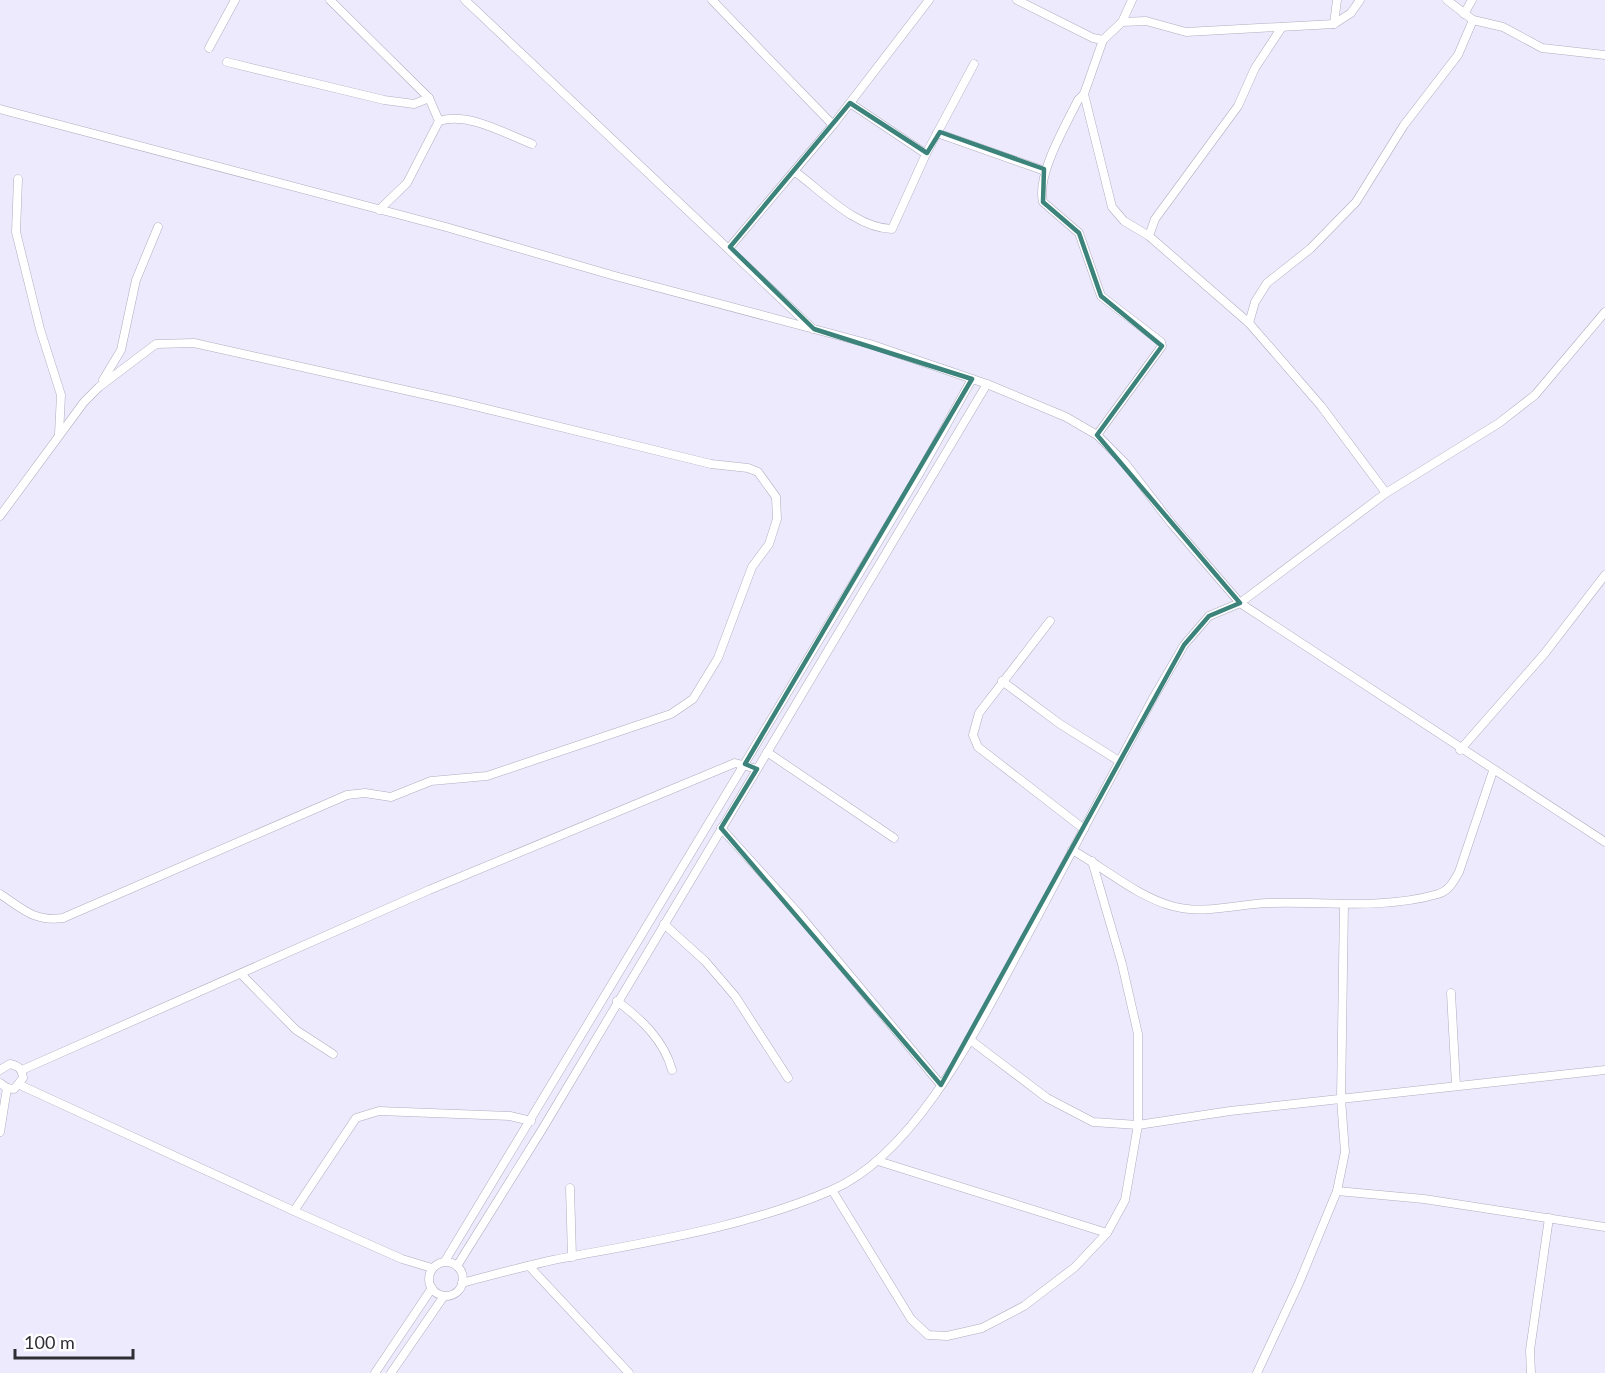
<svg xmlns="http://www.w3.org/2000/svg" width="1605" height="1373" font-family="Lato,sans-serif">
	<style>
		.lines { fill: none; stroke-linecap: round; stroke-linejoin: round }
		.minor-casing { stroke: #afadbe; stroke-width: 9 }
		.minor { stroke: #fff; stroke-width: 8 }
		.marked { fill: none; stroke: #3c837b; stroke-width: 4.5; stroke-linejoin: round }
	</style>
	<rect width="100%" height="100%" fill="#eceafc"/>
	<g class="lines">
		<defs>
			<g id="minor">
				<path d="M 330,0 L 429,98 L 439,121 L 407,183 L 379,210"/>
				<path d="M 465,0 L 813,329"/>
				<path d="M 712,0 L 833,125"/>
				<path d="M 1017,0 L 1093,38 L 1103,40 L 1122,22 L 1146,21 L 1186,32 L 1334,24 L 1351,13 L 1360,0"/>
				<path d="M 1447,0 L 1473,20 L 1503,27 L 1542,48 L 1605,55"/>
				<path d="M 1464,14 L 1472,0"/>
				<path d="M 1122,22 L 1132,0"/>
				<path d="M 1334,24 L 1337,0"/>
				<path d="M 1282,27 L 1255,68 L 1238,106 L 1155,219 L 1149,236 L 1249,323 L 1321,406 L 1386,493"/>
				<path d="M 209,48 L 235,0"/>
				<path d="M 227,62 L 384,100 L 414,104 L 429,98"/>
				<path d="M 1084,94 L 1112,207 L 1124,221 L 1149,236"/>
				<path d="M 0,109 L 446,227 L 615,276 L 870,344 L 987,384 L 1066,417 L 1097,435 L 1125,463 L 1171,523 L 1240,603 L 1605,842"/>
				<path d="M 439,121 C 470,112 503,133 532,144"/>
				<path d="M 937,133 L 1045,171"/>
				<path d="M 926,154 L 974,64"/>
				<path d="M 794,171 C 822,191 855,228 892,229 L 926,154 L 850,103"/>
				<path d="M 18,179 L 16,232 L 40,329 L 61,395 L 59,434"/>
				<path d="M 730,247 L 833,125 L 929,0"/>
				<path d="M 1249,323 L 1255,302 L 1267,283 L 1310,249 L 1356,202 L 1404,125 L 1458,55 L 1473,20"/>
				<path d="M 103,380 L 121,350 L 136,280 L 158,227"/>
				<path d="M 1097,435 L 1162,346 L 1161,342 L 1101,296 L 1079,233 L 1043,202 C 1036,175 1066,125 1078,100 L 1084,94 L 1103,40"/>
				<path d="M 0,516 L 84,402 L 99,387 L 156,344 L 194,343 L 454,401 L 711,464 L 748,468 L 758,472 L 776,497 L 777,519 L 769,544 L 752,567 L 718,658 L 693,699 L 671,714 L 487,776 L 431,781 L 391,797 L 365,793 L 347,795 L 63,918 C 34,922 23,909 0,894"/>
				<path d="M 1050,621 L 979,713 L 973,735 L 978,747 L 1084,829"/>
				<path d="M 1002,681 L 1060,724 L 1119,761"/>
				<path d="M 1460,750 L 1545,653 L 1605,575"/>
				<path d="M 767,752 L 894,838"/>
				<path d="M 721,828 L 798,913 L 941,1085"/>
				<path d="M 1072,850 C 1105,868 1136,896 1172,906 C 1203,915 1238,904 1268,903 C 1325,901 1383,910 1438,894 C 1449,891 1454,881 1459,872 L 1493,771"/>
				<path d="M 664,924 L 705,961 L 735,996 L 788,1078"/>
				<path d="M 241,974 L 296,1030 L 333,1054"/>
				<path d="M 1451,993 L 1456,1085"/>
				<path d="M 617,1001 C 641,1019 664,1040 672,1070"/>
				<path d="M 969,1039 L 1047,1098 L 1093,1122 L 1138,1125 L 1230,1111 L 1605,1070"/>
				<path d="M 0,1070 L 10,1064 C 19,1066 22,1069 23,1078 L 14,1089 L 7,1088 L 0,1083"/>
				<path d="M 22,1070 L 429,890 L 735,763 L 757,769"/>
				<path d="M 20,1085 L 294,1211 L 402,1259 L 432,1268"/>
				<path d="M 0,1132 L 7,1088"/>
				<path d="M 878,1161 L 1107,1233"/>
				<path d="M 570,1188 L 572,1257"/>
				<path d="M 832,1190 L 911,1319 L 928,1335 L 947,1336 L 982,1328 L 1024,1306 L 1075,1267 L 1107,1233 L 1125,1200 L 1138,1125 L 1138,1034 L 1122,964 L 1092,861"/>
				<path d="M 1337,1191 L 1424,1199 L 1605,1227"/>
				<path d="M 294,1211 L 356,1118 L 379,1111 L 510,1116 L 531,1121"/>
				<path d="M 445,1261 L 919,474 L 972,379"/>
				<circle cx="446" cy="1279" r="17"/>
				<path d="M 457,1266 L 543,1128 L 987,384"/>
				<path d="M 529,1266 L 629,1373"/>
				<path d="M 462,1283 C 492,1275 522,1267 553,1260 C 646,1242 744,1228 832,1190 C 922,1151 987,1008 1033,925 C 1073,850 1112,775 1152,700 L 1184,645 L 1209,616 L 1240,603 L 1386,493 L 1499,423 L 1535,395 L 1605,312"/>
				<path d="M 375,1373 L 432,1288"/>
				<path d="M 391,1373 L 444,1296"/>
				<path d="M 1257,1373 L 1299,1283 L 1337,1191 L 1345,1152 L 1341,1099 L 1344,904"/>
				<path d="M 1531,1373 L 1530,1350 L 1549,1218"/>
			</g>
		</defs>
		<!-- minor casing -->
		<use href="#minor" class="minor-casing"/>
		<!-- minor -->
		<use href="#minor" class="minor"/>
	</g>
	<!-- marked area -->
	<path class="marked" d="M 850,103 L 927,153 L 940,132 L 1044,169 L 1043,202 L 1079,233 L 1101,296 L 1162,346 L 1097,435 L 1240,603 L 1209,616 L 1184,645 L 941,1085 L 721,828 L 757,769 L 745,764 L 972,379 L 814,329 L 730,247 Z"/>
	<!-- scale -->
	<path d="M15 1349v9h118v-9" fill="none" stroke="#2f2e35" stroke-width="3"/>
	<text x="24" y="1349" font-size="18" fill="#2f2e35" stroke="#ffffff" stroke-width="4.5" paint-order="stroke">100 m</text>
</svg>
